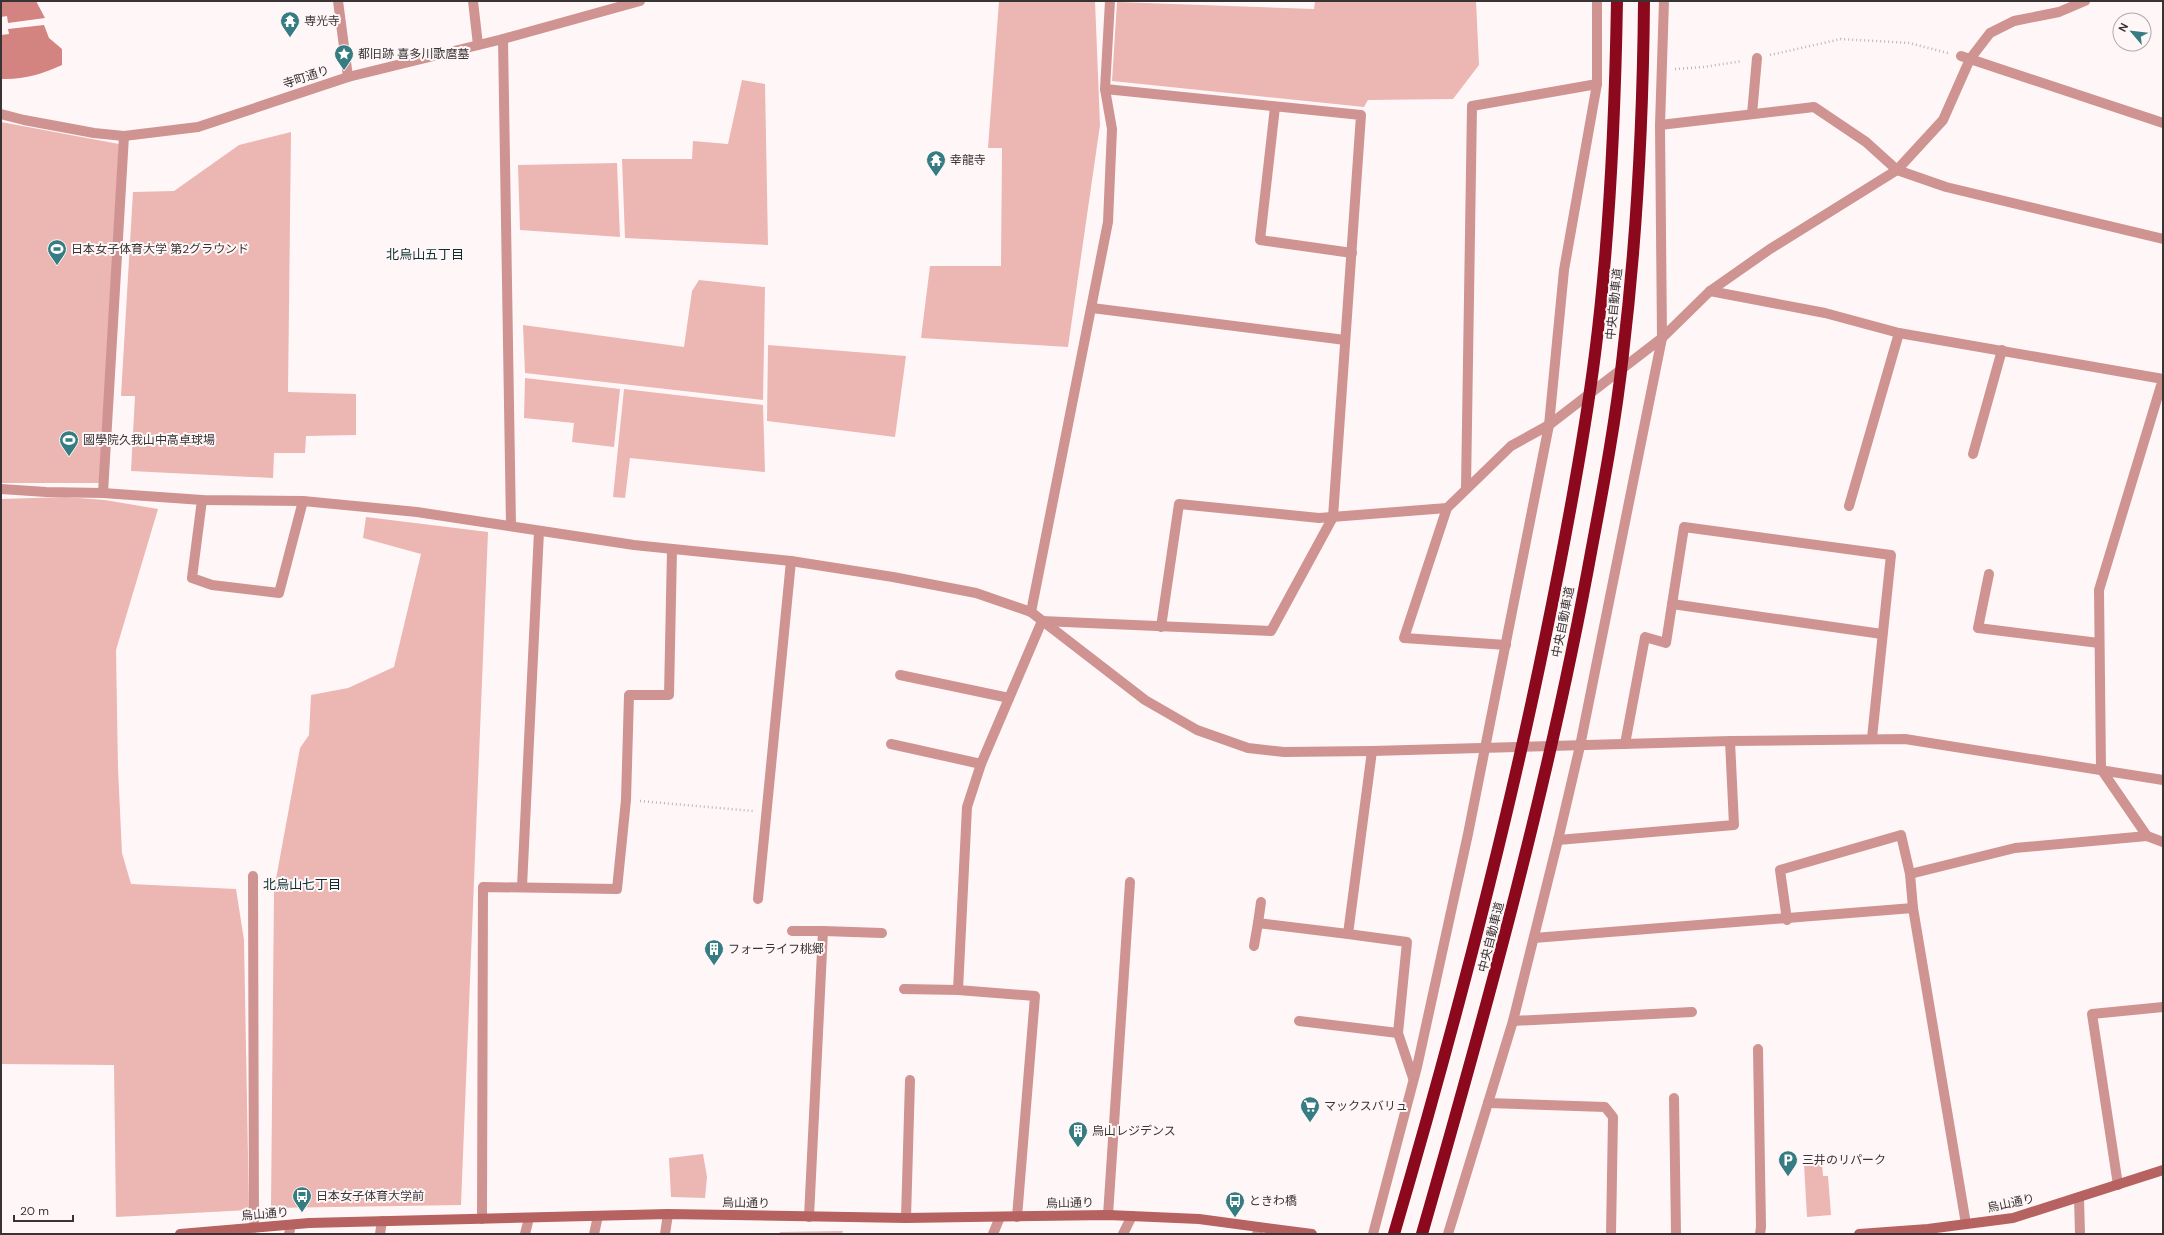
<svg xmlns="http://www.w3.org/2000/svg" width="2164" height="1235" font-family="'DM Sans','Noto Sans JP',sans-serif">
	<style>
		.green { fill: #ecb6b3 }
		.water { fill: #d38380 }
		.lines { fill: none; stroke-linecap: round; stroke-linejoin: round }
		.path { stroke: #bcb5b5; stroke-width: 2.5; stroke-dasharray: 1 3; stroke-linecap: butt }
		.lane { stroke: #cf9491; stroke-width: 10 }
		.street { stroke: #cf9491; stroke-width: 10 }
		.secondary { stroke: #b56260; stroke-width: 10 }
		.highway-bridge { stroke: #8c081d; stroke-width: 12 }
		.labels { text-anchor: middle; stroke-width: 4; stroke-linejoin: round; paint-order: stroke }
		.poi-label { font-size: 12px; fill: #393434; stroke: #fff7f7; text-anchor: start }
		.street-label { font-size: 12px; fill: #393434; stroke: #fff7f7 }
		.neighbourhood-label { font-size: 13px; fill: #0c3032; stroke: #fff7f7 }
	</style>
	<rect width="100%" height="100%" fill="#fff7f7"/>
	<!-- green -->
	<g class="green">
		<path d="M 999,1 L 1095,1 L 1100,125 L 1068,347 L 921,338 L 930,266 L 1001,266 L 1002,148 L 988,148 Z"/>
		<path d="M 1315,1 L 1476,1 L 1479,65 L 1453,99 L 1368,100 L 1364,107 L 1112,81 L 1117,2 L 1314,9 Z"/>
		<path d="M 742,80 L 765,84 L 768,245 L 625,238 L 622,159 L 692,159 L 693,141 L 728,144 Z"/>
		<path d="M 1,122 L 119,144 L 100,483 L 1,483 Z"/>
		<path d="M 291,132 L 288,392 L 356,394 L 356,435 L 306,436 L 305,453 L 274,453 L 273,478 L 131,471 L 135,396 L 121,396 L 133,192 L 174,191 L 239,145 Z"/>
		<path d="M 617,163 L 620,237 L 520,230 L 518,165 Z"/>
		<path d="M 699,280 L 765,287 L 763,400 L 525,373 L 523,325 L 684,347 L 692,291 Z"/>
		<path d="M 768,345 L 906,356 L 895,437 L 767,421 Z"/>
		<path d="M 525,378 L 620,389 L 614,447 L 572,442 L 574,423 L 524,418 Z"/>
		<path d="M 624,389 L 763,405 L 765,472 L 630,458 L 625,498 L 613,497 Z"/>
		<path d="M 66,497 L 105,500 L 158,509 L 116,650 L 118,769 L 122,853 L 131,884 L 236,889 L 244,940 L 249,1210 L 116,1217 L 114,1065 L 1,1064 L 1,499 Z"/>
		<path d="M 366,517 L 488,532 L 461,1205 L 271,1208 L 274,890 L 300,748 L 309,735 L 311,695 L 348,688 L 394,667 L 421,554 L 363,538 Z"/>
		<path d="M 703,1154 L 707,1177 L 705,1198 L 671,1197 L 669,1158 Z"/>
		<path d="M 1822,1163 L 1823,1176 L 1828,1176 L 1831,1215 L 1807,1217 L 1804,1164 Z"/>
		<path d="M 843,1231 L 842,1234 L 779,1234 L 780,1232 Z"/>
	</g>
	<!-- water -->
	<g class="water">
		<path d="M 1,1 L 36,1 L 45,18 L 8,23 L 7,16 L 1,17 Z"/>
		<path d="M 44,25 L 49,38 L 62,49 L 62,65 C 42,74 23,80 1,79 L 1,35 L 9,34 L 8,29 Z"/>
	</g>
	<g class="lines">
		<!-- path -->
		<g class="path">
			<path d="M 1770,55 L 1841,39 L 1909,43 L 1948,53"/>
			<path d="M 1675,69 L 1704,67 L 1742,61"/>
			<path d="M 640,801 L 753,811"/>
		</g>
		<!-- lane -->
		<g class="lane">
			<path d="M 1275,107 L 1260,240 L 1352,253"/>
			<path d="M 1752,114 L 1757,58"/>
			<path d="M 1660,125 L 1814,107 L 1866,142 L 1897,170"/>
			<path d="M 1973,454 L 2002,350"/>
			<path d="M 1447,508 L 1404,638 L 1506,645"/>
			<path d="M 1989,574 L 1978,628 L 2099,643"/>
			<path d="M 1672,604 L 1882,634"/>
			<path d="M 900,675 L 1009,698"/>
			<path d="M 891,744 L 981,764"/>
			<path d="M 1625,744 L 1645,637 L 1666,643 L 1684,527 L 1891,555 L 1872,738"/>
			<path d="M 253,876 L 254,1228"/>
			<path d="M 1787,920 L 1780,870 L 1901,835 L 1910,874"/>
			<path d="M 1258,923 L 1261,902"/>
			<path d="M 1534,938 L 1913,908"/>
			<path d="M 1254,946 L 1258,923 L 1348,934"/>
			<path d="M 904,989 L 958,990"/>
			<path d="M 1513,1021 L 1692,1012"/>
			<path d="M 1674,1098 L 1676,1234"/>
			<path d="M 1108,1215 L 1130,882"/>
			<path d="M 906,1218 L 910,1080"/>
			<path d="M 525,1234 L 529,1218"/>
			<path d="M 594,1234 L 598,1216"/>
			<path d="M 993,1234 L 1000,1217"/>
			<path d="M 1123,1234 L 1132,1216"/>
			<path d="M 1257,1234 L 1259,1228"/>
		</g>
		<!-- street -->
		<g class="street">
			<path d="M 338,1 L 348,77"/>
			<path d="M 473,1 L 478,45"/>
			<path d="M 503,39 L 511,526"/>
			<path d="M 1961,56 L 2163,123"/>
			<path d="M 1,114 L 24,120 L 94,133 L 124,136 L 198,127 L 348,77 L 503,39 L 640,1"/>
			<path d="M 1897,170 L 1946,187 L 2163,239"/>
			<path d="M 1710,291 L 1825,313 L 1899,333 L 2163,379 L 2099,590 L 2101,769 L 2147,836"/>
			<path d="M 1092,308 L 1345,340"/>
			<path d="M 1466,488 L 1472,106 L 1597,84"/>
			<path d="M 1,489 L 46,492 L 103,493 L 202,500 L 303,501 L 417,512 L 634,545 L 791,561 L 893,577 L 976,593 L 1031,612 L 1145,700 L 1197,730 L 1248,748 L 1284,752 L 1372,751 L 1730,741 L 1905,739 L 2163,780"/>
			<path d="M 103,493 L 124,136"/>
			<path d="M 202,500 L 192,578 L 212,585 L 279,593 L 303,501"/>
			<path d="M 1849,506 L 1899,333"/>
			<path d="M 1031,612 L 1108,222 L 1112,129 L 1105,89 L 1110,1"/>
			<path d="M 1161,627 L 1179,504 L 1319,518 L 1447,508 L 1511,446 L 1549,425 L 1662,338 L 1710,291 L 1770,249 L 1897,170 L 1943,120 L 1970,59 L 1990,33 L 2014,21 L 2059,12 L 2085,1"/>
			<path d="M 1372,751 L 1348,934 L 1407,942 L 1398,1033 L 1413,1078"/>
			<path d="M 1558,840 L 1734,825 L 1730,741"/>
			<path d="M 522,887 L 539,531"/>
			<path d="M 758,899 L 791,561"/>
			<path d="M 792,931 L 823,931 L 809,1217"/>
			<path d="M 823,931 L 882,933"/>
			<path d="M 1299,1021 L 1398,1033"/>
			<path d="M 1758,1049 L 1761,1227 L 1760,1234"/>
			<path d="M 1488,1103 L 1605,1107 L 1613,1117 L 1611,1234"/>
			<path d="M 2118,1185 L 2092,1014 L 2163,1007"/>
			<path d="M 2079,1198 L 2080,1234"/>
			<path d="M 1017,1217 L 1035,996 L 958,990 L 967,807 L 981,764 L 1042,621 L 1271,631 L 1333,517 L 1361,115 L 1105,89"/>
			<path d="M 482,1219 L 483,887 L 617,889 L 626,800 L 629,695 L 669,695 L 672,549"/>
			<path d="M 1966,1224 L 1913,908 L 1910,874 L 2015,848 L 2147,836 L 2163,842"/>
			<path d="M 289,1234 L 291,1225"/>
			<path d="M 380,1234 L 382,1221"/>
			<path d="M 665,1234 L 668,1214"/>
			<path d="M 1373,1234 L 1417,1067 L 1468,834 L 1549,425 L 1564,270 L 1597,84 L 1597,1"/>
			<path d="M 1448,1234 L 1513,1021 L 1558,840 L 1580,746 L 1662,338 L 1660,125 L 1664,1"/>
		</g>
		<!-- secondary -->
		<g class="secondary">
			<path d="M 180,1234 L 309,1223 L 668,1214 L 906,1218 L 1108,1215 L 1199,1219 L 1312,1234"/>
			<path d="M 1859,1234 L 1928,1229 L 2013,1218 L 2163,1170"/>
		</g>
		<!-- highway-bridge -->
		<g class="highway-bridge">
			<path d="M 1394,1234 C 1452,1036 1505,836 1546,634 C 1565,541 1583,448 1595,354 C 1610,237 1615,119 1617,1"/>
			<path d="M 1422,1234 C 1487,1007 1550,780 1592,547 C 1604,483 1616,419 1623,354 C 1637,236 1643,120 1644,1"/>
		</g>
	</g>
	<!-- icons -->
	<defs>
		<symbol id="temple-pin" viewBox="-11 -11 22 30"><path d="M0 17L-7.5 6A9.5 9.5 0 1 1 7.5 6Z" fill="#357d83" stroke="#fff7f7"/><path d="M0-6L5-2H3V0L6.5 2.5H4V6H1.5V3h-3V6H-4V2.5H-6.5L-3 0V-2H-5Z" fill="#fff"/></symbol>
		<symbol id="sight-pin" viewBox="-11 -11 22 30"><path d="M0 17L-7.5 6A9.5 9.5 0 1 1 7.5 6Z" fill="#357d83" stroke="#fff7f7"/><path d="M0-6L1.8-2.2L6-1.7L2.9 1.2L3.7 5.4L0 3.3L-3.7 5.4L-2.9 1.2L-6-1.7L-1.8-2.2Z" fill="#fff"/></symbol>
		<symbol id="stadium-pin" viewBox="-11 -11 22 30"><path d="M0 17L-7.5 6A9.5 9.5 0 1 1 7.5 6Z" fill="#357d83" stroke="#fff7f7"/><path d="M0-5a6.5 5 0 1 0 0 10a6.5 5 0 1 0 0-10ZM-3.5-1.8h7v3.6h-7Z" fill="#fff"/></symbol>
		<symbol id="building-pin" viewBox="-11 -11 22 30"><path d="M0 17L-7.5 6A9.5 9.5 0 1 1 7.5 6Z" fill="#357d83" stroke="#fff7f7"/><path d="M-4-6H4V6H1V3H-1V6H-4ZM-2.5-4.3h1.7v1.8h-1.7ZM.8-4.3h1.7v1.8H.8ZM-2.5-1h1.7V.8h-1.7ZM.8-1h1.7V.8H.8Z" fill="#fff"/></symbol>
		<symbol id="supermarket-pin" viewBox="-11 -11 22 30"><path d="M0 17L-7.5 6A9.5 9.5 0 1 1 7.5 6Z" fill="#357d83" stroke="#fff7f7"/><path d="M-6-5.5h2.5l.6 2H6L4.5 2H-2.5L-4.4-4H-6ZM-1.5 3.2a1.3 1.3 0 1 0 .1 0ZM3 3.2a1.3 1.3 0 1 0 .1 0Z" fill="#fff"/></symbol>
		<symbol id="parking-pin" viewBox="-11 -11 22 30"><path d="M0 17L-7.5 6A9.5 9.5 0 1 1 7.5 6Z" fill="#357d83" stroke="#fff7f7"/><path d="M-3.5-5.5H1a3.5 3.5 0 0 1 0 7H-1V5.5H-3.5ZM-1-3.4V-.6H.8a1.4 1.4 0 0 0 0-2.8Z" fill="#fff"/></symbol>
		<symbol id="bus-pin" viewBox="-11 -11 22 30"><path d="M0 17L-7.5 6A9.5 9.5 0 1 1 7.5 6Z" fill="#357d83" stroke="#fff7f7"/><path d="M-5-6H5V4H4V6H2V4H-2V6H-4V4H-5ZM-3.5-4V0h7V-4ZM-3.5 1.2v1.5H-2V1.2ZM2 1.2v1.5H3.5V1.2Z" fill="#fff"/></symbol>
	</defs>
	<g fill-rule="evenodd">
		<use href="#temple-pin" x="279" y="10" width="22" height="30"/>
		<use href="#sight-pin" x="333" y="43" width="22" height="30"/>
		<use href="#temple-pin" x="925" y="149" width="22" height="30"/>
		<use href="#stadium-pin" x="46" y="238" width="22" height="30"/>
		<use href="#stadium-pin" x="58" y="429" width="22" height="30"/>
		<use href="#building-pin" x="703" y="938" width="22" height="30"/>
		<use href="#supermarket-pin" x="1299" y="1095" width="22" height="30"/>
		<use href="#building-pin" x="1067" y="1120" width="22" height="30"/>
		<use href="#parking-pin" x="1777" y="1149" width="22" height="30"/>
		<use href="#bus-pin" x="291" y="1185" width="22" height="30"/>
		<use href="#bus-pin" x="1224" y="1190" width="22" height="30"/>
	</g>
	<g class="labels">
		<!-- poi labels -->
		<g class="poi-label">
			<text x="304" y="25">専光寺</text>
			<text x="358" y="58">都旧跡 喜多川歌麿墓</text>
			<text x="950" y="164">幸龍寺</text>
			<text x="71" y="253">日本女子体育大学 第2グラウンド</text>
			<text x="83" y="444">國學院久我山中高卓球場</text>
			<text x="728" y="953">フォーライフ桃郷</text>
			<text x="1324" y="1110">マックスバリュ</text>
			<text x="1092" y="1135">烏山レジデンス</text>
			<text x="1802" y="1164">三井のリパーク</text>
			<text x="316" y="1200">日本女子体育大学前</text>
			<text x="1249" y="1205">ときわ橋</text>
		</g>
		<!-- street labels -->
		<g class="street-label">
			<text transform="translate(306 77) rotate(-18)" y="4">寺町通り</text>
			<text transform="translate(1614 304) rotate(-84)" y="4">中央自動車道</text>
			<text transform="translate(1563 622) rotate(-79)" y="4">中央自動車道</text>
			<text transform="translate(1491 937) rotate(-76)" y="4">中央自動車道</text>
			<text transform="translate(746 1203) rotate(1)" y="4">烏山通り</text>
			<text transform="translate(1070 1203) rotate(-1)" y="4">烏山通り</text>
			<text transform="translate(2011 1203) rotate(-12)" y="4">烏山通り</text>
			<text transform="translate(265 1214) rotate(-5)" y="4">烏山通り</text>
		</g>
		<!-- neighbourhood labels -->
		<g class="neighbourhood-label">
			<text x="425" y="259">北烏山五丁目</text>
			<text x="302" y="889">北烏山七丁目</text>
		</g>
	</g>
	<!-- border -->
	<rect width="2164" height="1235" fill="none" stroke="#393434" stroke-width="4"/>
	<!-- north arrow -->
	<g transform="translate(2132 32) rotate(298)"><circle r="19" fill="#fff7f7" stroke="#b0a9a9"/>
	<path d="M0-3L7 15L0 10L-7 15Z" fill="#357d83"/>
	<text y="-6" font-size="11" font-weight="bold" text-anchor="middle" fill="#393434">N</text>
	</g>
	<!-- scale -->
	<path d="M14 1215v6h59v-6" fill="none" stroke="#393434" stroke-width="2"/>
	<text x="20" y="1215" font-size="12" fill="#393434" stroke="#fff7f7" stroke-width="3" paint-order="stroke">20 m</text>
</svg>
